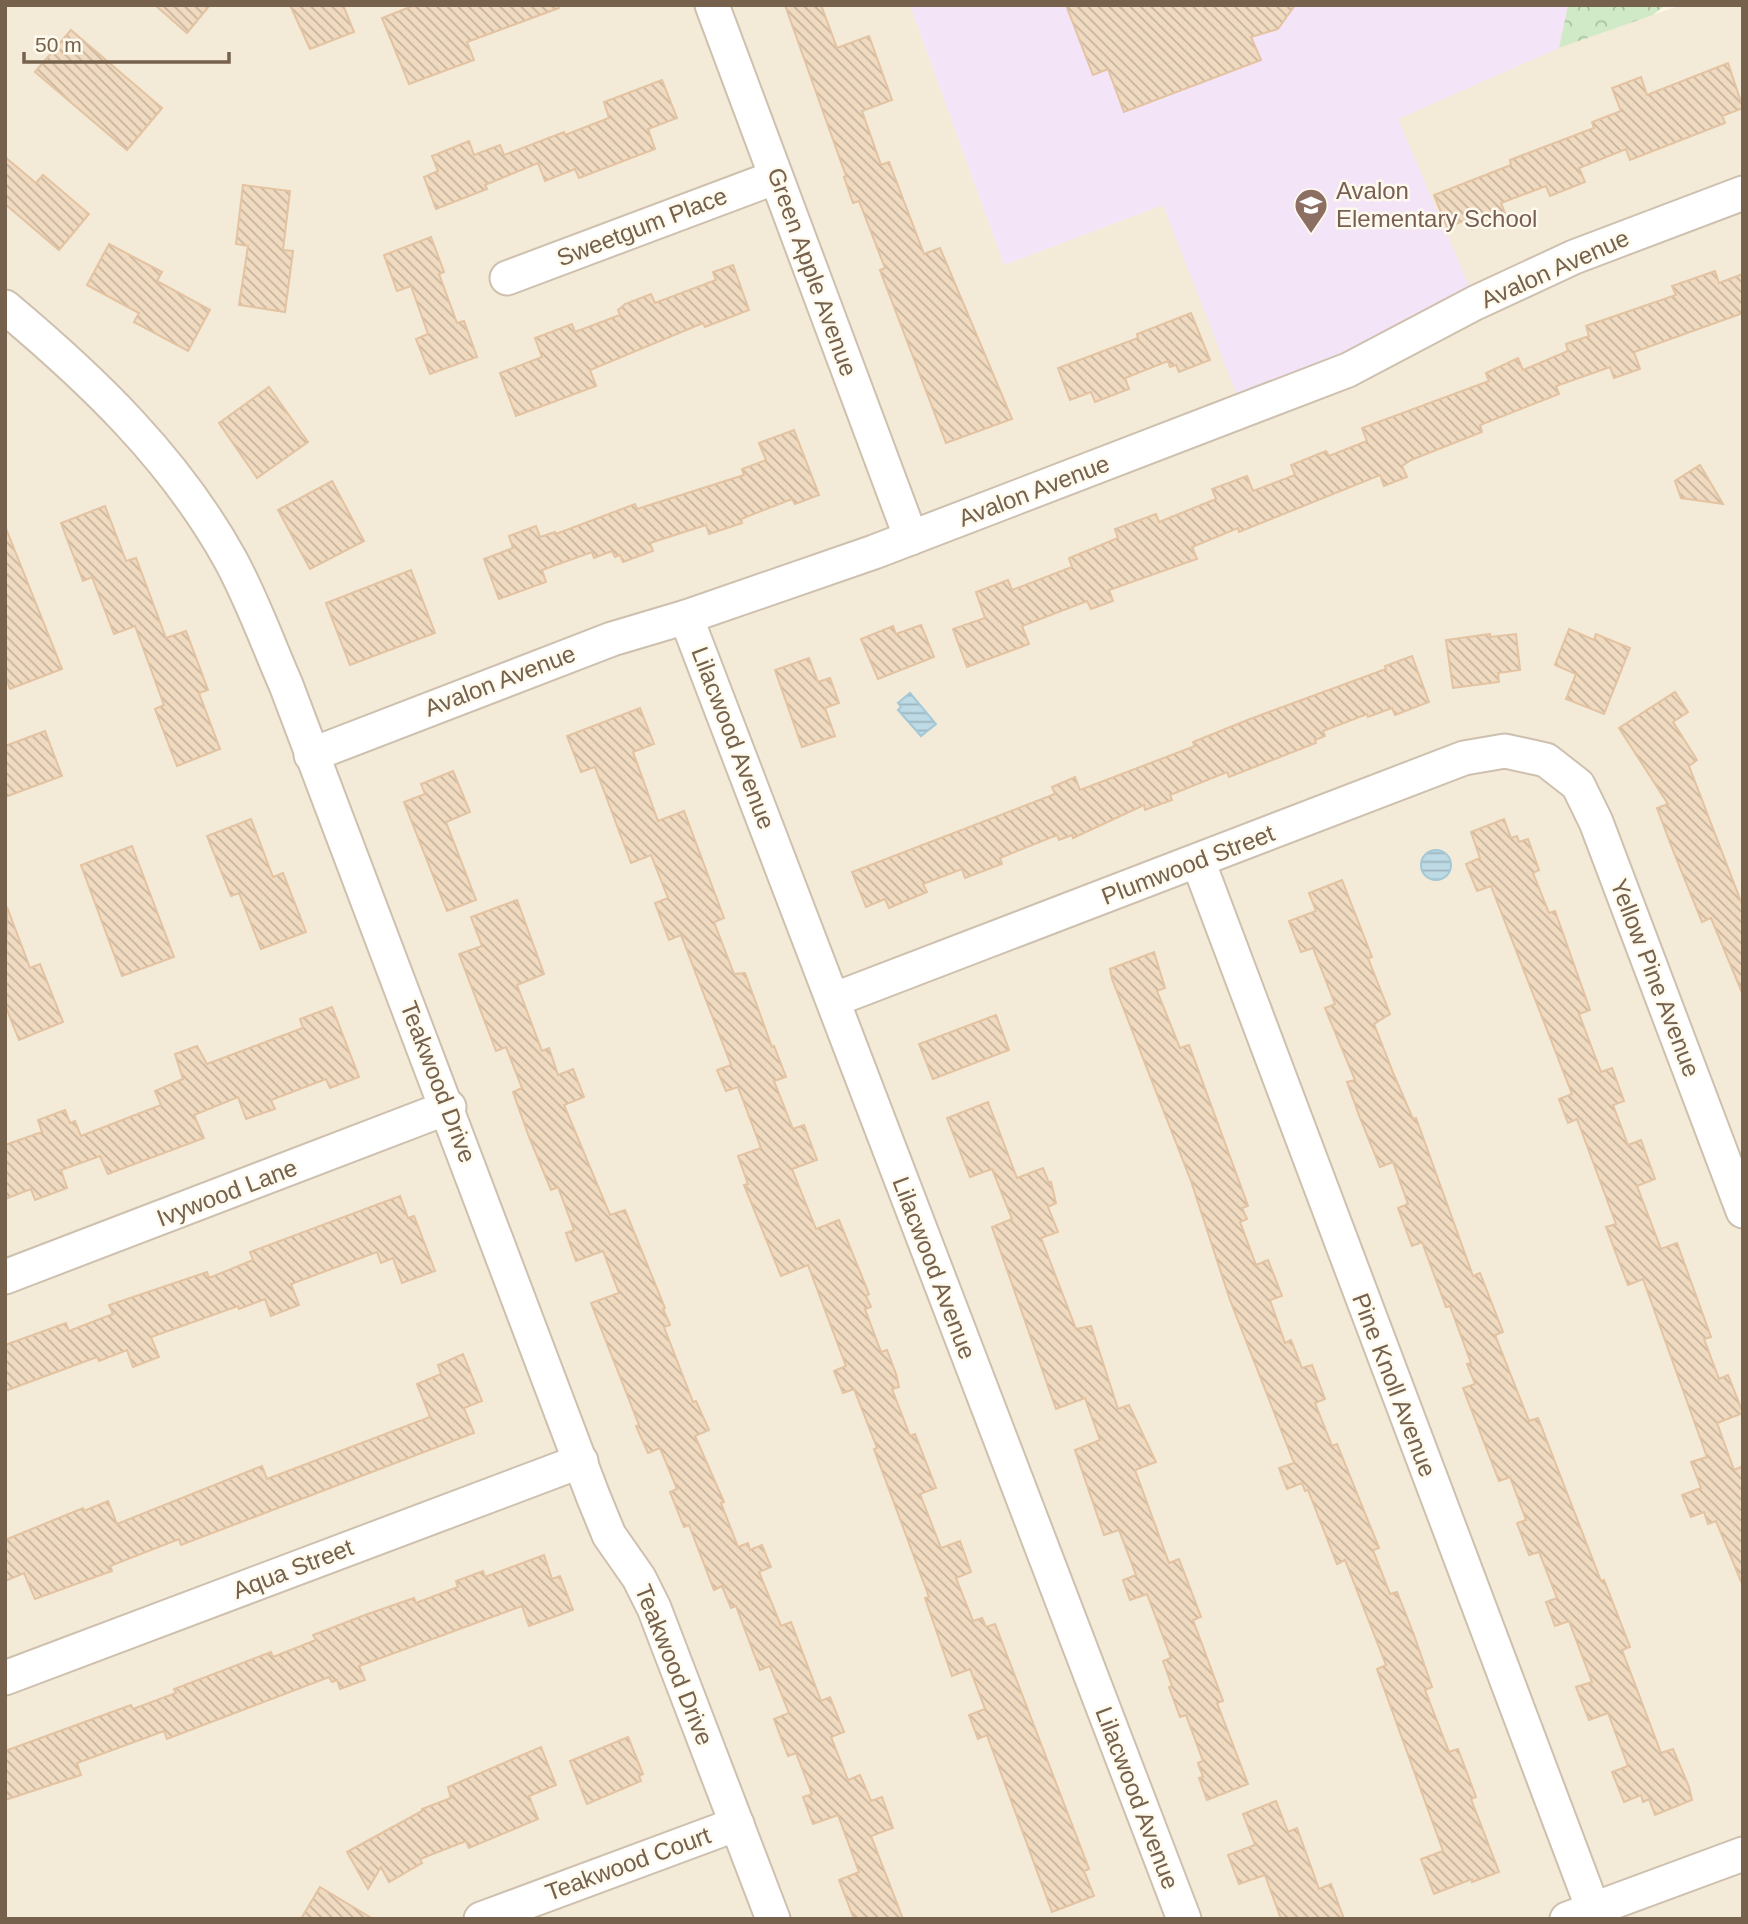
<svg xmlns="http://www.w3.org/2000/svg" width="1748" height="1924" font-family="Helvetica,sans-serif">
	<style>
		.residential { fill: #f3ead7 }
		.education { fill: #f4e4f8 }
		.forest { fill: url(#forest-crowns) }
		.water { fill: url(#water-rules); stroke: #a3c8d7; stroke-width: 2 }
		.building { fill: url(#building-back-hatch); stroke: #e3c3a1; stroke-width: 2 }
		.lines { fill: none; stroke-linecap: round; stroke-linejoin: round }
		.minor-casing { stroke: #cec0ae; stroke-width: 37 }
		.minor { stroke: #fff; stroke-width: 33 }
		.labels { text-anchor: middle; stroke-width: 5; stroke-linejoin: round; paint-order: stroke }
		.education-label { font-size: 24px; fill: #785e54; stroke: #fefaee; text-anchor: start }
		.street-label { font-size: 24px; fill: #75614c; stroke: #fefaee }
	</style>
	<defs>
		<pattern id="forest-crowns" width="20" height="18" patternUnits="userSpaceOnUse" patternTransform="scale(1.75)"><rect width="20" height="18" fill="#d0e9c6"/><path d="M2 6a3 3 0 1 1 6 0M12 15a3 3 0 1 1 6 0" fill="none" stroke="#adc0a3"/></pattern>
		<pattern id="water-rules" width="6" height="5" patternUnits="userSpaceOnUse" patternTransform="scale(1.75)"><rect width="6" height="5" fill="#bddae5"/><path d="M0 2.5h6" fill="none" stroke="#9eb4bc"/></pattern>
		<pattern id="building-back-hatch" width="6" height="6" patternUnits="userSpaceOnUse" patternTransform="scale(1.75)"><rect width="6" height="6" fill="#f0dac0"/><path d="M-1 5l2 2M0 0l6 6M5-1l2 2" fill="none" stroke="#c7b49e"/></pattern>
	</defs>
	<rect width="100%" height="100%" fill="#fcf7e8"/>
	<!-- residential -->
	<path class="residential" d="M 5,5 L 910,5 L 1004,265 L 1163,205 L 1242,407 L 1475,302 L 1397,119 L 1559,48 L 1681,5 L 1743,5 L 1743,1919 L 5,1919 Z"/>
	<!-- education -->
	<path class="education" d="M 910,5 L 1568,5 L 1559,48 L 1398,119 L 1476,302 L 1242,408 L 1163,205 L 1004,265 Z"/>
	<!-- forest -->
	<path class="forest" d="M 1568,5 L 1665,5 L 1653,15 L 1559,48 Z"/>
	<!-- water -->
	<g class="water">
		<path d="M 910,693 L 936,724 L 921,736 L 898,710 L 901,707 L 898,703 Z"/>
		<circle cx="1436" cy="865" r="15"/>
	</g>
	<!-- building -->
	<g class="building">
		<path d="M 155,5 L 210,5 L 187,33 Z"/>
		<path d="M 290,5 L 343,5 L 354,32 L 310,49 Z"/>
		<path d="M 415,5 L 559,5 L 559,8 L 467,42 L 474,60 L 409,84 L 382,18 Z"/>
		<path d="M 785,5 L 821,5 L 837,48 L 869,36 L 892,100 L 862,111 L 881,165 L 889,162 L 924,254 L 940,248 L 1012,419 L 946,443 L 880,270 L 885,268 L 859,201 L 853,203 L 844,177 L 846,176 Z"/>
		<path d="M 1066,5 L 1295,5 L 1278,29 L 1251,37 L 1261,60 L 1124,112 L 1108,69 L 1093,75 Z"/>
		<path d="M 71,30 L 162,108 L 127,150 L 35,72 Z"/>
		<path d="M 1728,63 L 1743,108 L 1722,116 L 1725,123 L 1630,160 L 1626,149 L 1579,168 L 1585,182 L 1550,196 L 1546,186 L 1501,203 L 1506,216 L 1472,229 L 1469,219 L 1447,227 L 1434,195 L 1511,165 L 1510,160 L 1594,128 L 1592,122 L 1621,111 L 1612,88 L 1641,77 L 1647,95 Z"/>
		<path d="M 662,80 L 677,118 L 648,129 L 655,149 L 579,178 L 575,169 L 545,181 L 538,163 L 485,185 L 487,189 L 436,209 L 424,177 L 438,171 L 432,156 L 469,141 L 474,155 L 500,145 L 504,155 L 564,132 L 565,135 L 609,118 L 604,102 Z"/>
		<path d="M 5,157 L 36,183 L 43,175 L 89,214 L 59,250 L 5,204 Z"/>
		<path d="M 243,185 L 290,191 L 283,250 L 293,251 L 285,312 L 239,305 L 248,246 L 236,244 Z"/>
		<path d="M 431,237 L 444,272 L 439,274 L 457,323 L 464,321 L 477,357 L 430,374 L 416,339 L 428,334 L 411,286 L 397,291 L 384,255 Z"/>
		<path d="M 109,244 L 162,272 L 157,281 L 210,310 L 188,351 L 134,322 L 139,313 L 87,285 Z"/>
		<path d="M 733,265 L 749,310 L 705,327 L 703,323 L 590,370 L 596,386 L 516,416 L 500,373 L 542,357 L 535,338 L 572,324 L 575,332 L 620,315 L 618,310 L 625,304 L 651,294 L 655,303 L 716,280 L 713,272 Z"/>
		<path d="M 1715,271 L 1719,283 L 1743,274 L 1743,313 L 1634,352 L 1640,369 L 1614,378 L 1610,367 L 1556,386 L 1559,394 L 1480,425 L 1482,432 L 1411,460 L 1402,466 L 1407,477 L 1384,486 L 1380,475 L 1239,532 L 1238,528 L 1192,547 L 1197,559 L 1109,590 L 1113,601 L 1091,609 L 1087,601 L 1022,626 L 1029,644 L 967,667 L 953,629 L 985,618 L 976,592 L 1008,580 L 1012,590 L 1072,567 L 1069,558 L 1118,538 L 1115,529 L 1156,514 L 1159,522 L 1216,499 L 1212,489 L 1247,476 L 1253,491 L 1295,475 L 1291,465 L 1326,451 L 1329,456 L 1367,441 L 1362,428 L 1489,381 L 1486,373 L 1518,358 L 1523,370 L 1568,351 L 1566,344 L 1589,336 L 1586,326 L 1676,295 L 1672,286 Z"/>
		<path d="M 1191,313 L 1210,360 L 1179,372 L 1176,365 L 1170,367 L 1168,361 L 1125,378 L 1129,389 L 1095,402 L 1091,392 L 1070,400 L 1058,368 L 1138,338 L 1137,334 Z"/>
		<path d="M 269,387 L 308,442 L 257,478 L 219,423 Z"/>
		<path d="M 794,430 L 819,495 L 795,504 L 792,499 L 741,519 L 742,523 L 709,534 L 706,525 L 650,543 L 653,551 L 623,562 L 620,555 L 615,557 L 612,551 L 594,558 L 592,552 L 542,570 L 546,582 L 499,599 L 484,559 L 513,548 L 509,536 L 536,526 L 540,537 L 555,532 L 556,534 L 635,504 L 637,509 L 744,475 L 742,469 L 766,460 L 759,443 Z"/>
		<path d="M 1700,465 L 1723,504 L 1681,498 L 1675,481 Z"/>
		<path d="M 332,481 L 364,541 L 310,569 L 278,510 Z"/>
		<path d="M 105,506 L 126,561 L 136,558 L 166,638 L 186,631 L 208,690 L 199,693 L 220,749 L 177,766 L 155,709 L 164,705 L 135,626 L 114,634 L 92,577 L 83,581 L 61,523 Z"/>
		<path d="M 5,526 L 62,669 L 10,689 L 5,675 Z"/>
		<path d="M 411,570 L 435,633 L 350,665 L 326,603 Z"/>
		<path d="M 921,625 L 934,657 L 878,679 L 861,639 L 893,626 L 896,634 Z"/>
		<path d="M 1569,629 L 1594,640 L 1596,634 L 1630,648 L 1604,714 L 1566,699 L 1576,674 L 1555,665 Z"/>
		<path d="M 1490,634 L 1490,637 L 1516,634 L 1520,670 L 1498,673 L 1499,682 L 1453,688 L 1446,640 Z"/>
		<path d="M 1412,656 L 1429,702 L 1395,715 L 1392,708 L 1368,717 L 1367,714 L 1323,731 L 1325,736 L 1315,740 L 1316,743 L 1229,777 L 1227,772 L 1170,795 L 1172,800 L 1145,810 L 1144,805 L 1073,838 L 1072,835 L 1059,840 L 1057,835 L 1000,858 L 1002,864 L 965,878 L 962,869 L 923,884 L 927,892 L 889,908 L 885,899 L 866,907 L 852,872 L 1055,794 L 1052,787 L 1075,777 L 1080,790 L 1195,746 L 1193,742 L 1250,719 L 1386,669 L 1385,666 Z"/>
		<path d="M 809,658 L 818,682 L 830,678 L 839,703 L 825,708 L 835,736 L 802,747 L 775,670 Z"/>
		<path d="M 1675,692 L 1688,712 L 1673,722 L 1697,760 L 1689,766 L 1743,907 L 1743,995 L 1711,918 L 1702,922 L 1674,853 L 1657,808 L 1668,804 L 1619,728 Z"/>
		<path d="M 640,708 L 654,744 L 633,752 L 658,821 L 684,811 L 724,918 L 714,922 L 734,974 L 745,973 L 772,1047 L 774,1046 L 786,1077 L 774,1081 L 793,1129 L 804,1125 L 817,1160 L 792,1169 L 816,1229 L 839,1220 L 869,1294 L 866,1296 L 871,1307 L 865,1309 L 881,1352 L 887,1350 L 896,1374 L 899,1387 L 892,1389 L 910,1436 L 915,1434 L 936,1488 L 920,1494 L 941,1548 L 960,1541 L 971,1572 L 956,1578 L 973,1621 L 982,1618 L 986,1627 L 995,1624 L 1089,1869 L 1084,1871 L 1094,1896 L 1052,1912 L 987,1735 L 978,1739 L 969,1715 L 985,1709 L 970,1669 L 952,1676 L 925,1598 L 929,1597 L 874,1449 L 877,1448 L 854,1389 L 843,1393 L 834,1371 L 846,1366 L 808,1265 L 781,1276 L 744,1185 L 748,1184 L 738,1156 L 761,1148 L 738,1087 L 726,1091 L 717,1070 L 731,1065 L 681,935 L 669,940 L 655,903 L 668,898 L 651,855 L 631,863 L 595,767 L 581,772 L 567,736 Z"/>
		<path d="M 45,731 L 62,776 L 5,797 L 5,746 Z"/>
		<path d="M 453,771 L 470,812 L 446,822 L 476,900 L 447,911 L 404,802 L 425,794 L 421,784 Z"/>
		<path d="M 251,819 L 273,877 L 283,873 L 306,932 L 261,949 L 239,893 L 231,896 L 207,836 Z"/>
		<path d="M 1504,819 L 1511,838 L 1517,836 L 1519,842 L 1528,839 L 1539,870 L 1533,873 L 1549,913 L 1555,911 L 1590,1010 L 1579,1014 L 1601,1072 L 1612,1068 L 1624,1101 L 1613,1105 L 1628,1145 L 1641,1140 L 1655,1179 L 1637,1186 L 1661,1249 L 1677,1243 L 1711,1337 L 1704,1339 L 1719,1379 L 1728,1375 L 1743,1413 L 1717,1423 L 1734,1470 L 1743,1466 L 1743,1586 L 1716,1521 L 1708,1524 L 1704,1512 L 1691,1517 L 1682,1495 L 1701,1488 L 1691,1462 L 1707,1457 L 1643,1279 L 1628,1285 L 1606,1227 L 1616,1224 L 1577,1119 L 1568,1123 L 1559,1099 L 1572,1094 L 1491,886 L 1477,891 L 1466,864 L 1480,858 L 1471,832 Z"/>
		<path d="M 132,846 L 174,957 L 122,976 L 81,865 Z"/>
		<path d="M 1342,880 L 1372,957 L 1368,958 L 1390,1014 L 1374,1024 L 1394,1075 L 1413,1119 L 1416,1118 L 1473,1276 L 1480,1273 L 1503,1332 L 1495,1335 L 1529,1421 L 1538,1418 L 1601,1581 L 1604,1580 L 1630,1647 L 1622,1650 L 1661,1753 L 1673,1749 L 1689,1787 L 1692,1800 L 1655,1815 L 1649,1799 L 1643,1802 L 1641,1795 L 1624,1802 L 1612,1772 L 1628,1766 L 1608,1713 L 1589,1720 L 1576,1687 L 1592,1682 L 1569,1621 L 1555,1626 L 1546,1602 L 1557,1598 L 1539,1552 L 1529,1555 L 1517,1523 L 1526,1520 L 1510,1477 L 1499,1481 L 1463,1388 L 1475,1384 L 1467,1364 L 1471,1363 L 1450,1306 L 1446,1307 L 1422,1242 L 1412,1246 L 1398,1208 L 1408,1204 L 1393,1162 L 1380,1167 L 1360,1118 L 1347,1082 L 1355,1080 L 1325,1008 L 1335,1004 L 1313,948 L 1301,952 L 1289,921 L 1316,911 L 1309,893 Z"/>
		<path d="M 517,900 L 544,974 L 517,985 L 542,1051 L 549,1048 L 558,1075 L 573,1069 L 584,1097 L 564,1105 L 610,1215 L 625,1210 L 665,1308 L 663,1309 L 670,1325 L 664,1327 L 693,1402 L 696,1401 L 709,1430 L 695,1436 L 724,1502 L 721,1503 L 738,1547 L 748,1543 L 750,1550 L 762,1545 L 771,1567 L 759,1572 L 781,1626 L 791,1622 L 821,1701 L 830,1697 L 844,1732 L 831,1737 L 848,1780 L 860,1775 L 871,1801 L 882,1797 L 893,1828 L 871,1836 L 903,1919 L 854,1919 L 839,1880 L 859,1872 L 838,1815 L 813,1824 L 803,1797 L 812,1794 L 796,1753 L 788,1756 L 774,1719 L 789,1713 L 770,1666 L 760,1670 L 736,1606 L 731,1608 L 722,1586 L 714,1590 L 689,1525 L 684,1527 L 670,1492 L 677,1489 L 660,1448 L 648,1453 L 636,1426 L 639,1425 L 591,1303 L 619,1293 L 603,1251 L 576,1261 L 566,1233 L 574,1230 L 558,1187 L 551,1190 L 529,1137 L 513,1092 L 522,1088 L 506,1047 L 496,1051 L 459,954 L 482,946 L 471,917 Z"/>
		<path d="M 7,907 L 30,968 L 40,964 L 63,1022 L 19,1040 L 5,1005 Z"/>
		<path d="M 1154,952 L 1165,988 L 1157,991 L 1180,1048 L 1189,1045 L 1248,1206 L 1242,1208 L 1247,1219 L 1240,1222 L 1256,1265 L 1268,1260 L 1282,1296 L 1270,1300 L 1285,1343 L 1291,1340 L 1302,1368 L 1312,1365 L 1325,1399 L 1315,1403 L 1332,1446 L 1337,1444 L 1379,1548 L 1373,1550 L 1390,1594 L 1397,1592 L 1414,1635 L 1432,1687 L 1425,1690 L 1449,1752 L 1458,1749 L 1476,1797 L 1471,1799 L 1499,1872 L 1472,1882 L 1472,1879 L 1434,1894 L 1421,1859 L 1443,1851 L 1377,1669 L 1386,1665 L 1345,1560 L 1337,1564 L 1308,1490 L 1305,1491 L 1302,1483 L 1287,1489 L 1279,1468 L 1294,1463 L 1230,1300 L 1191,1181 L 1112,979 L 1110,969 Z"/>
		<path d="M 332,1007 L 359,1077 L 330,1088 L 326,1079 L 271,1100 L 275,1109 L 246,1119 L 238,1097 L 194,1115 L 204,1138 L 108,1174 L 100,1156 L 61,1170 L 67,1188 L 35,1200 L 31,1189 L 5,1199 L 5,1145 L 42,1132 L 38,1120 L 65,1110 L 70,1123 L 75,1121 L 81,1136 L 161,1105 L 155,1091 L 183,1079 L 175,1054 L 197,1046 L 207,1064 L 303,1028 L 300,1019 Z"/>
		<path d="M 996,1015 L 1009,1050 L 933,1079 L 919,1044 Z"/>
		<path d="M 988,1102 L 1017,1178 L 1043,1168 L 1049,1183 L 1051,1182 L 1056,1203 L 1048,1207 L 1058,1232 L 1041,1238 L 1076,1329 L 1091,1326 L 1118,1409 L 1129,1405 L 1156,1462 L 1135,1470 L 1169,1563 L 1179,1559 L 1201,1617 L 1193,1620 L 1223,1701 L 1217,1703 L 1248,1784 L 1207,1800 L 1199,1778 L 1203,1777 L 1198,1763 L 1203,1761 L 1186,1715 L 1180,1717 L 1169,1687 L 1172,1686 L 1163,1661 L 1171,1658 L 1147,1594 L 1130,1600 L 1123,1580 L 1136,1575 L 1119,1530 L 1104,1535 L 1075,1450 L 1100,1440 L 1085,1398 L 1056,1409 L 992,1227 L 1012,1219 L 992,1169 L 970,1177 L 947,1118 Z"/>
		<path d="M 400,1196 L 408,1218 L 414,1216 L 435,1271 L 402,1283 L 393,1258 L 381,1263 L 377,1252 L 291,1284 L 299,1305 L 271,1316 L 265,1299 L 239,1309 L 238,1306 L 151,1337 L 159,1357 L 133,1367 L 127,1350 L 99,1361 L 97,1357 L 5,1391 L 5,1345 L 66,1323 L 69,1331 L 113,1314 L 109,1305 L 207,1272 L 209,1278 L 253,1260 L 250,1252 Z"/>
		<path d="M 463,1354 L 482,1401 L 464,1408 L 474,1433 L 181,1545 L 179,1539 L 110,1566 L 112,1571 L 35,1599 L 24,1573 L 5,1581 L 5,1540 L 83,1508 L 84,1511 L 108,1501 L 117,1524 L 262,1466 L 267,1479 L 430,1417 L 417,1384 L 441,1374 L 438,1365 Z"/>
		<path d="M 544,1555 L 552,1579 L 560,1576 L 573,1610 L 529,1626 L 522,1606 L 359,1666 L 365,1680 L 340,1689 L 337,1680 L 332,1682 L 329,1677 L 167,1739 L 164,1731 L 77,1763 L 81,1775 L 5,1800 L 5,1751 L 131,1705 L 133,1709 L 176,1693 L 174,1689 L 271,1652 L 273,1657 L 316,1640 L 313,1635 L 365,1615 L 414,1598 L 416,1603 L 458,1587 L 456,1581 L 483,1571 L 485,1577 Z"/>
		<path d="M 628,1737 L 643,1774 L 639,1776 L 641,1781 L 587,1804 L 570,1761 Z"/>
		<path d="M 541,1747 L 556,1785 L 529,1796 L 538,1819 L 469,1848 L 466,1841 L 420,1859 L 422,1863 L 389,1882 L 381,1867 L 368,1889 L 347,1852 L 422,1811 L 422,1809 L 451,1798 L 448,1787 Z"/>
		<path d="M 1276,1801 L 1288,1832 L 1297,1828 L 1319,1889 L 1331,1884 L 1344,1919 L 1281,1919 L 1265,1875 L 1239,1884 L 1228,1855 L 1255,1845 L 1243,1814 Z"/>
		<path d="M 320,1887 L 373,1919 L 301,1919 Z"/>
	</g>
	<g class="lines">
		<defs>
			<g id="minor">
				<path d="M 712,5 L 911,538"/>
				<path d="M 507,278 L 776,177"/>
				<path d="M 5,307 C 92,380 174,458 230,559 C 252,599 268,644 286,685 L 593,1496 L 609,1535 L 639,1578 L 654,1608 L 773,1919"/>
				<path d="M 686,617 L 1184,1919"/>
				<path d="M 311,755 L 612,639 L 686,617 L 874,552 L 1348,370 L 1475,303 L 1574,257 L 1743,193"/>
				<path d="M 1198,861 L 1593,1909"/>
				<path d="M 833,1000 L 1464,758 L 1505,751 L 1546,760 L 1578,785 L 1596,822 L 1743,1211"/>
				<path d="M 5,1277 L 449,1107"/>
				<path d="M 5,1678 L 581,1461"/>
				<path d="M 481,1919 L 737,1824"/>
				<path d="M 1567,1919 L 1743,1854"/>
			</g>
		</defs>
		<!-- minor casing -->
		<use href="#minor" class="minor-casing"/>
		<!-- minor -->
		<use href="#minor" class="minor"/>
	</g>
	<!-- icons -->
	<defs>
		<symbol id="school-pin" viewBox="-11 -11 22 30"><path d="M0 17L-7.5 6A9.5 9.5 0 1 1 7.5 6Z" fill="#8d6e63" stroke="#fefaee"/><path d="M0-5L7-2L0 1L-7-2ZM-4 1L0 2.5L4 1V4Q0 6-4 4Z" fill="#fff"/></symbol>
	</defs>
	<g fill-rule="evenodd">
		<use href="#school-pin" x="1292" y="186" width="38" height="52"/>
	</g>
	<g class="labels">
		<!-- education labels -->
		<g class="education-label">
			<text x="1336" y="199">Avalon<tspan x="1336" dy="28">Elementary School</tspan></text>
		</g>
		<!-- street labels -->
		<g class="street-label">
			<text transform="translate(642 227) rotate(-21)" y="8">Sweetgum Place</text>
			<text transform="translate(1555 269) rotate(-24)" y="8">Avalon Avenue</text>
			<text transform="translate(812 272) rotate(70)" y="8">Green Apple Avenue</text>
			<text transform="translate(1034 491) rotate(-21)" y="8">Avalon Avenue</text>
			<text transform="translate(500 681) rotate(-21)" y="8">Avalon Avenue</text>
			<text transform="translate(733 738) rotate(69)" y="8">Lilacwood Avenue</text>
			<text transform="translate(1188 865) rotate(-21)" y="8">Plumwood Street</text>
			<text transform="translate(1655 978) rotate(69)" y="8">Yellow Pine Avenue</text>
			<text transform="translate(438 1082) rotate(69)" y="8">Teakwood Drive</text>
			<text transform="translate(227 1193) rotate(-21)" y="8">Ivywood Lane</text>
			<text transform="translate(934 1268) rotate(69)" y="8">Lilacwood Avenue</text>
			<text transform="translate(1394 1385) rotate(69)" y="8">Pine Knoll Avenue</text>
			<text transform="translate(293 1569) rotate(-21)" y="8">Aqua Street</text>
			<text transform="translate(674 1665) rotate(68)" y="8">Teakwood Drive</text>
			<text transform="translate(1137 1798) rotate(69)" y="8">Lilacwood Avenue</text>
			<text transform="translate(628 1864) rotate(-20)" y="8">Teakwood Court</text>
		</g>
	</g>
	<!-- border -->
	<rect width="1748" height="1924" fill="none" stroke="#75614c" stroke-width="14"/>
	<!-- scale -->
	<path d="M24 52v10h205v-10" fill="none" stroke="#75614c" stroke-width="3.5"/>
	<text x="35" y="52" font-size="21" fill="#75614c" stroke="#fefaee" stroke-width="5" paint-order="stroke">50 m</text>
</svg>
